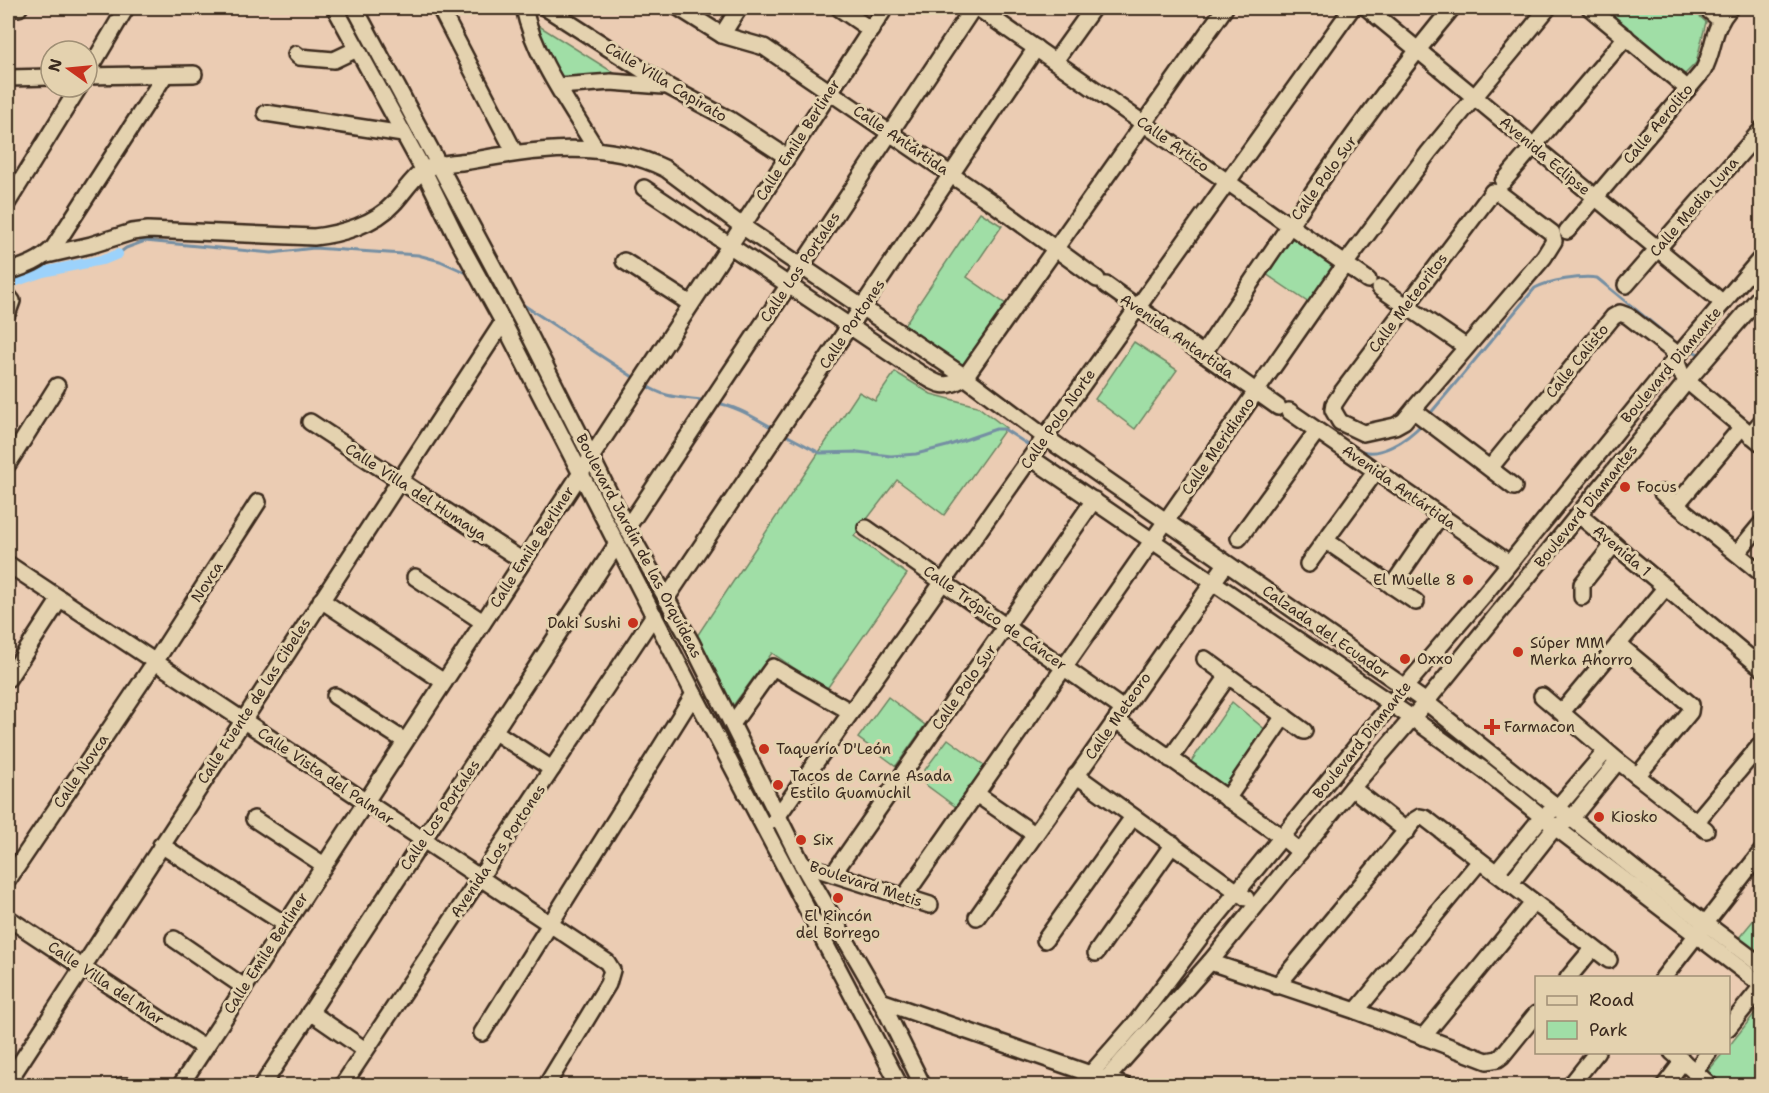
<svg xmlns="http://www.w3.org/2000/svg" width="1769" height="1093" font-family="'Shantell Sans',sans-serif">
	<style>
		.green { fill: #a0dea6; stroke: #6e8462; stroke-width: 1.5 }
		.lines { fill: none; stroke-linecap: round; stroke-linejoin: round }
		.stream { stroke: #758fa3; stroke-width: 3 }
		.canal { stroke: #9cd2fb; stroke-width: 10 }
		.minor-casing { stroke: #3b2a1e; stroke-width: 20 }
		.minor { stroke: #e4d2af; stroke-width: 15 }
		.poi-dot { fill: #c8321e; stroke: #e4d2af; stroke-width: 2 }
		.labels { text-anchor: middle; stroke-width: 6; stroke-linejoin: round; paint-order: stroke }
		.street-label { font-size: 15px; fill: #3b2a1e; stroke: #e4d2af }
		.poi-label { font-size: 15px; fill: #3b2a1e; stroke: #e4d2af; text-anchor: start }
	</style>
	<rect width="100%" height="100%" fill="#ebccb3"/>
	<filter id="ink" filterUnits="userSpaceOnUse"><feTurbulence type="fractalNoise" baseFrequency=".0167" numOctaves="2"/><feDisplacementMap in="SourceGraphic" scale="12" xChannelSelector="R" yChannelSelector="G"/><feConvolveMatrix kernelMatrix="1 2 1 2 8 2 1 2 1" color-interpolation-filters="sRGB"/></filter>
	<g filter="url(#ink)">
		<!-- green -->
		<g class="green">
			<path d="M 1596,8 L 1690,8 L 1706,22 L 1696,63 L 1681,78 Z"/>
			<path d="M 528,19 L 635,86 L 552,87 Z"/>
			<path d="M 980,212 L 1002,226 L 967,277 L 1010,307 L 963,371 L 903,327 Z"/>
			<path d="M 1288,235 L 1336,268 L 1312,305 L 1263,272 Z"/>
			<path d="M 1134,342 L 1177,370 L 1135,429 L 1095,399 Z"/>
			<path d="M 895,372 L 931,394 L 977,406 L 1006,428 L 944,515 L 897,480 L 854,536 L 907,574 L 826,690 L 772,653 L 732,707 L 697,636 L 859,392 L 875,401 Z"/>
			<path d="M 888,697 L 925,725 L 896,766 L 858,738 Z"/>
			<path d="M 1232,702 L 1268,732 L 1225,791 L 1188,766 Z"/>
			<path d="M 948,739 L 985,766 L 956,807 L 918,779 Z"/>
			<path d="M 1761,911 L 1761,967 L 1733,945 Z"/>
			<path d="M 1759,1008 L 1761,1011 L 1761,1085 L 1716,1085 L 1704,1076 L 1723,1053 L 1728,1052 L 1729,1046 Z"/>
		</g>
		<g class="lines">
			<!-- stream -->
			<g class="stream">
				<path d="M 118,254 L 126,248 L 145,241 L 272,253 L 314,248 L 418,255 L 440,261 L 469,274"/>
				<path d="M 1756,291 L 1762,284"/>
				<path d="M 519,302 L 636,379"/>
				<path d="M 1690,350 L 1699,354 L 1704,350"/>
				<path d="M 645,385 C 669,400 680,396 706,401"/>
				<path d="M 1277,397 L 1289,405"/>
				<path d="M 716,403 C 737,406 756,419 775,429"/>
				<path d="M 1429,415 L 1535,288 C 1548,281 1582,275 1597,278 L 1679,345"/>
				<path d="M 784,434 L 820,453 L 858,452 L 891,456 L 916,454 L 947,446 L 996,429 L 1004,429 L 1033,448"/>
				<path d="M 1356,448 C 1377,462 1409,438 1423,423"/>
				<path d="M 1040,454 L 1150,530"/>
				<path d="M 1162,513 L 1238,404"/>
			</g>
			<!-- canal -->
			<path class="canal" d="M 8,284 L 43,272 L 106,259 L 118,254"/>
			<defs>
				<g id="minor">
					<path d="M 8,8 L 19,8"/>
					<path d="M 335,8 L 424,171 L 458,240 L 503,322 L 694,694 L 900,1086"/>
					<path d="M 355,8 L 525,326 L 627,528 L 692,644 L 802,864 L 881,1001 L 923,1086"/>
					<path d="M 440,8 L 515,153"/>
					<path d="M 524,8 C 534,57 571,107 596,149"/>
					<path d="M 546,8 L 669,87 L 729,119 L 787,157"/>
					<path d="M 679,8 L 722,35 L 764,47 L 994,204 L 1097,279"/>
					<path d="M 839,8 L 871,30"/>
					<path d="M 978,8 L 1368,280"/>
					<path d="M 1367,8 L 1723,303"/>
					<path d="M 1590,8 L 1688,89"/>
					<path d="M 1706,8 L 1720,20"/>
					<path d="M 722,35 L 739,8"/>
					<path d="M 296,54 L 299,57 L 334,60 L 357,49"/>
					<path d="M 1055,61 L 1093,8"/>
					<path d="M 87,74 L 126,8"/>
					<path d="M 87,76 L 194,74"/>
					<path d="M 8,78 L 51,77"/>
					<path d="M 559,86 L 611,82 L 663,86"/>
					<path d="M 266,113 L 403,134"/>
					<path d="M 1503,182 L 1626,37"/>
					<path d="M 644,188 L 918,372 C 937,384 945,391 965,377 L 1225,8"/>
					<path d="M 8,202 L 79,87"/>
					<path d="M 1567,231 L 1703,71 C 1716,47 1710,31 1730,8"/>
					<path d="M 47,255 L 91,245 L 132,232 L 148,230 L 314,237 C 341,234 375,224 393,204 C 403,194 412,178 424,170 C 436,163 455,163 469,161 C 533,150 605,138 666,169 L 742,226 L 965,377 L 1045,437 L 1426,702 L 1652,883 L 1762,966"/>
					<path d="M 624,261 L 691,304"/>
					<path d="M 8,272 C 26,266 41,261 54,247 L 165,75"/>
					<path d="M 1106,285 L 1278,407"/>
					<path d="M 1626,285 L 1762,129"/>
					<path d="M 1380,288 L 1466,347"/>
					<path d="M 8,296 L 12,301 L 8,312"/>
					<path d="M 1203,354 C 1282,236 1361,117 1452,8"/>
					<path d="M 1413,410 L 1544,257 L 1554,241 L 1552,233 L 1499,193 L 1492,192 L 1488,198 L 1342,392 L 1334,404 L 1333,410 L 1340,422 L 1363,433 L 1395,426 L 1404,421 L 1413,410 L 1514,487"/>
					<path d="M 1289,411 L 1509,563"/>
					<path d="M 310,422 L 523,561"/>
					<path d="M 1750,435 L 1762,421"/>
					<path d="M 1031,458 L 1412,718 L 1485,771 L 1555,827 L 1762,985"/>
					<path d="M 8,464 L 57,386"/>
					<path d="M 1490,468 L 1613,317 L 1620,313 L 1628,316 L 1672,350 L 1681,373 L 1687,381 L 1762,444"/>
					<path d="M 1662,493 L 1762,574"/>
					<path d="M 1677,504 L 1741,428"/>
					<path d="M 1579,515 L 1762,668"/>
					<path d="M 627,528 L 973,8"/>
					<path d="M 866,528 L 1123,709"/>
					<path d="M 1239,538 L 1317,431"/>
					<path d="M 1325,540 L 1416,602"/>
					<path d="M 1737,553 L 1762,523"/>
					<path d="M 8,564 L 607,962 L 612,970 L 608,984 L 546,1086"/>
					<path d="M 1308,564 L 1376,471"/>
					<path d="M 415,577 L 483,622"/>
					<path d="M 1392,586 L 1440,516"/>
					<path d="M 1582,597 L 1582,584 L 1614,544"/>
					<path d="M 666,599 L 1036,48"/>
					<path d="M 321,600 L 444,682"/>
					<path d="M 1618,644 L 1691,705 L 1690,712 L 1637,776"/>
					<path d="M 1205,659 L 1304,731"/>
					<path d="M 8,679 L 60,599"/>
					<path d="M 335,696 L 405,741"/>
					<path d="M 1542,696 L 1618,761 L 1706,830"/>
					<path d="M 1562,712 L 1666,587"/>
					<path d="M 1116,720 L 1282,837 L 1300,852"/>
					<path d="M 733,723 L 773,667 L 851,712"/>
					<path d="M 495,732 L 552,769"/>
					<path d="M 1170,759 L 1228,676"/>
					<path d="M 1076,775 L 1246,898"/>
					<path d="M 1352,788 L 1407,831"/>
					<path d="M 975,793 L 1034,834"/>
					<path d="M 1227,799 L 1284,716"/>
					<path d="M 254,819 L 324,865"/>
					<path d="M 775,820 L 1045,437 L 1352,8"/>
					<path d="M 1696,822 L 1762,743"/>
					<path d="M 161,845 L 285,924"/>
					<path d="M 802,864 L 930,905"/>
					<path d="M 1496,873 L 1542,817 L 1558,807 L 1606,751"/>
					<path d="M 833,874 L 1094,500"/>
					<path d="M 8,880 L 155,662 L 258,502"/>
					<path d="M 1510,884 L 1555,827 L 1571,819 L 1618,761"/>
					<path d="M 904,897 L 1345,264 L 1429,152 L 1548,8"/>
					<path d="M 977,917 L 1226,564"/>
					<path d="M 8,918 L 204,1048"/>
					<path d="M 174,939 L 244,987"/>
					<path d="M 1045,940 L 1133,817"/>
					<path d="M 1096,953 L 1173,844"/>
					<path d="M 1210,962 L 1356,1011 L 1487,1061 L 1498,1059 L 1502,1056 L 1536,1014"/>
					<path d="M 1568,978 L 1593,948"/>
					<path d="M 1663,978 L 1762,851"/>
					<path d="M 1277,986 L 1415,820 L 1420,817 L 1425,818 L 1609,960"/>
					<path d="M 881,1001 L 1125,1086"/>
					<path d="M 1356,1011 L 1480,861"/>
					<path d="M 310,1012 L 365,1050"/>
					<path d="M 1728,1028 L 1762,986"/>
					<path d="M 482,1033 L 694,694"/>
					<path d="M 1423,1037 L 1534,902"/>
					<path d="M 1672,1052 L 1711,1086"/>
					<path d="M 1700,1064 L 1709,1052"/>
					<path d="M 8,1082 L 503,322"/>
					<path d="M 121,1086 L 127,1086"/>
					<path d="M 180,1086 L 885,8"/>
					<path d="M 262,1086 L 617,544"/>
					<path d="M 342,1086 L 654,615"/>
					<path d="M 1080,1086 L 1138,1020 L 1205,931 L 1282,837 L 1405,687 L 1483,596 L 1676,358 L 1762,257"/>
					<path d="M 1100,1086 L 1210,962 L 1352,788 L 1426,702 L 1687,381 L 1762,294"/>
					<path d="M 1570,1086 L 1597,1052"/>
					<path d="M 1664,1086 L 1683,1061"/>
				</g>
			</defs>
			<!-- minor casing -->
			<use href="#minor" class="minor-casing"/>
			<!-- minor -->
			<use href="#minor" class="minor"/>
		</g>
	</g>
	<!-- markers -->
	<g class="poi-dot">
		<circle cx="1625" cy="487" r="6"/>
		<circle cx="1468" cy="580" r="6"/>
		<circle cx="633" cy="623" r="6"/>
		<circle cx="1518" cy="652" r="6"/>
		<circle cx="1405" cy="659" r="6"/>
		<path d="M1489 718h6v6h6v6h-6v6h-6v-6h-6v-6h6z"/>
		<circle cx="764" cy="749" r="6"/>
		<circle cx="778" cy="785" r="6"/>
		<circle cx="1599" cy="817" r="6"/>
		<circle cx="801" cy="840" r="6"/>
		<circle cx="838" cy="898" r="6"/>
	</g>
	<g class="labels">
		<!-- street labels -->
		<g class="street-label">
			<text transform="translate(666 82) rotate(31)" y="5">Calle Villa Capirato</text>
			<text transform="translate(1658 124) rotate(-50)" y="5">Calle Aerolito</text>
			<text transform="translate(798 140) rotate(-57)" y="5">Calle Emile Berliner</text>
			<text transform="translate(901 140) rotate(34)" y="5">Calle Antártida</text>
			<text transform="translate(1173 144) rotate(35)" y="5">Calle Artico</text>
			<text transform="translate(1545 156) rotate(40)" y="5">Avenida Eclipse</text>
			<text transform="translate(1324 178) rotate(-54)" y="5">Calle Polo Sur</text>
			<text transform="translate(1694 207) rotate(-49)" y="5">Calle Media Luna</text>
			<text transform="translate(800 267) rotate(-56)" y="5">Calle Los Portales</text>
			<text transform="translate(1408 303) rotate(-53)" y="5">Calle Meteoritos</text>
			<text transform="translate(852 324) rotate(-56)" y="5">Calle Portones</text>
			<text transform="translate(1177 336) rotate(35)" y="5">Avenida Antartida</text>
			<text transform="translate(1577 361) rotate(-51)" y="5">Calle Calisto</text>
			<text transform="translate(1671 365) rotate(-50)" y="5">Boulevard Diamante</text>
			<text transform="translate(1058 419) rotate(-55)" y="5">Calle Polo Norte</text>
			<text transform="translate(1218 446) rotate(-55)" y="5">Calle Meridiano</text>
			<text transform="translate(1399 487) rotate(35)" y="5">Avenida Antártida</text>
			<text transform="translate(416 492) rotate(33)" y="5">Calle Villa del Humaya</text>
			<text transform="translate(1586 506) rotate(-51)" y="5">Boulevard Diamantes</text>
			<text transform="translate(639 546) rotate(62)" y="5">Boulevard Jardín de las Orquídeas</text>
			<text transform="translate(532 547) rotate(-57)" y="5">Calle Emile Berliner</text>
			<text transform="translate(1622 551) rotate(40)" y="5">Avenida 1</text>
			<text transform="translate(207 582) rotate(-57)" y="5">Novca</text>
			<text transform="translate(995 618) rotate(35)" y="5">Calle Trópico de Cáncer</text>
			<text transform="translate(1326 632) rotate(35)" y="5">Calzada del Ecuador</text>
			<text transform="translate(964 687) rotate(-55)" y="5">Calle Polo Sur</text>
			<text transform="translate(254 701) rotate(-57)" y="5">Calle Fuente de las Cibeles</text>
			<text transform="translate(1118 716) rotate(-55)" y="5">Calle Meteoro</text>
			<text transform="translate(1362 740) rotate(-51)" y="5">Boulevard Diamante</text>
			<text transform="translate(81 771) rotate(-56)" y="5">Calle Novca</text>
			<text transform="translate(326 776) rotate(34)" y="5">Calle Vista del Palmar</text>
			<text transform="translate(440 815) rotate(-56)" y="5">Calle Los Portales</text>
			<text transform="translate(498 851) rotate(-56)" y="5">Avenida Los Portones</text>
			<text transform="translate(866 884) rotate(18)" y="5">Boulevard Metis</text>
			<text transform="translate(266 953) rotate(-57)" y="5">Calle Emile Berliner</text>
			<text transform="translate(106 983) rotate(34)" y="5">Calle Villa del Mar</text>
		</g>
		<!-- poi labels -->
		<g class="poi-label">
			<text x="1637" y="492">Focus</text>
			<text x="1456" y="585" text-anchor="end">El Muelle 8</text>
			<text x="621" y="628" text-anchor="end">Daki Sushi</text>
			<text x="1530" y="648">Súper MM<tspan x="1530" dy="17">Merka Ahorro</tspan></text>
			<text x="1417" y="664">Oxxo</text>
			<text x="1504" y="732">Farmacon</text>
			<text x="776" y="754">Taquería D'León</text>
			<text x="790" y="781">Tacos de Carne Asada<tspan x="790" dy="17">Estilo Guamuchil</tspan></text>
			<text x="1611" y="822">Kiosko</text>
			<text x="813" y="845">Six</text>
			<text x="838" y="921" text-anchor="middle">El Rincón<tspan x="838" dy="17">del Borrego</tspan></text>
		</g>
	</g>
	<!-- margin -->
	<rect width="1769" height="1093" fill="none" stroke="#e4d2af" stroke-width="30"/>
	<rect x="15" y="15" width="1739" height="1063" fill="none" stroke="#3b2a1e" stroke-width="2" filter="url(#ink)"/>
	<!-- legend -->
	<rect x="1535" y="976" width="195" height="78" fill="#e4d2af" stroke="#a08f75" stroke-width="1.5"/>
	<rect x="1547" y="996" width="30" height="9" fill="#e4d2af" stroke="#a08f75" stroke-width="1.5"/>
	<text x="1589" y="1006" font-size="18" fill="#3b2a1e">Road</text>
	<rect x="1547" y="1021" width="30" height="18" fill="#a0dea6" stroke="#a08f75" stroke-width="1.5"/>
	<text x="1589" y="1036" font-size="18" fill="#3b2a1e">Park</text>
	<!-- north arrow -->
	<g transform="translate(69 69) rotate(285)"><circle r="28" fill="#e4d2af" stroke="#a08f75" stroke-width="1.5"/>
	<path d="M0-4.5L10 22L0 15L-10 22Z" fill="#c8321e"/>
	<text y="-9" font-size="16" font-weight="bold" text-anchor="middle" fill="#3b2a1e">N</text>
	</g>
</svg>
